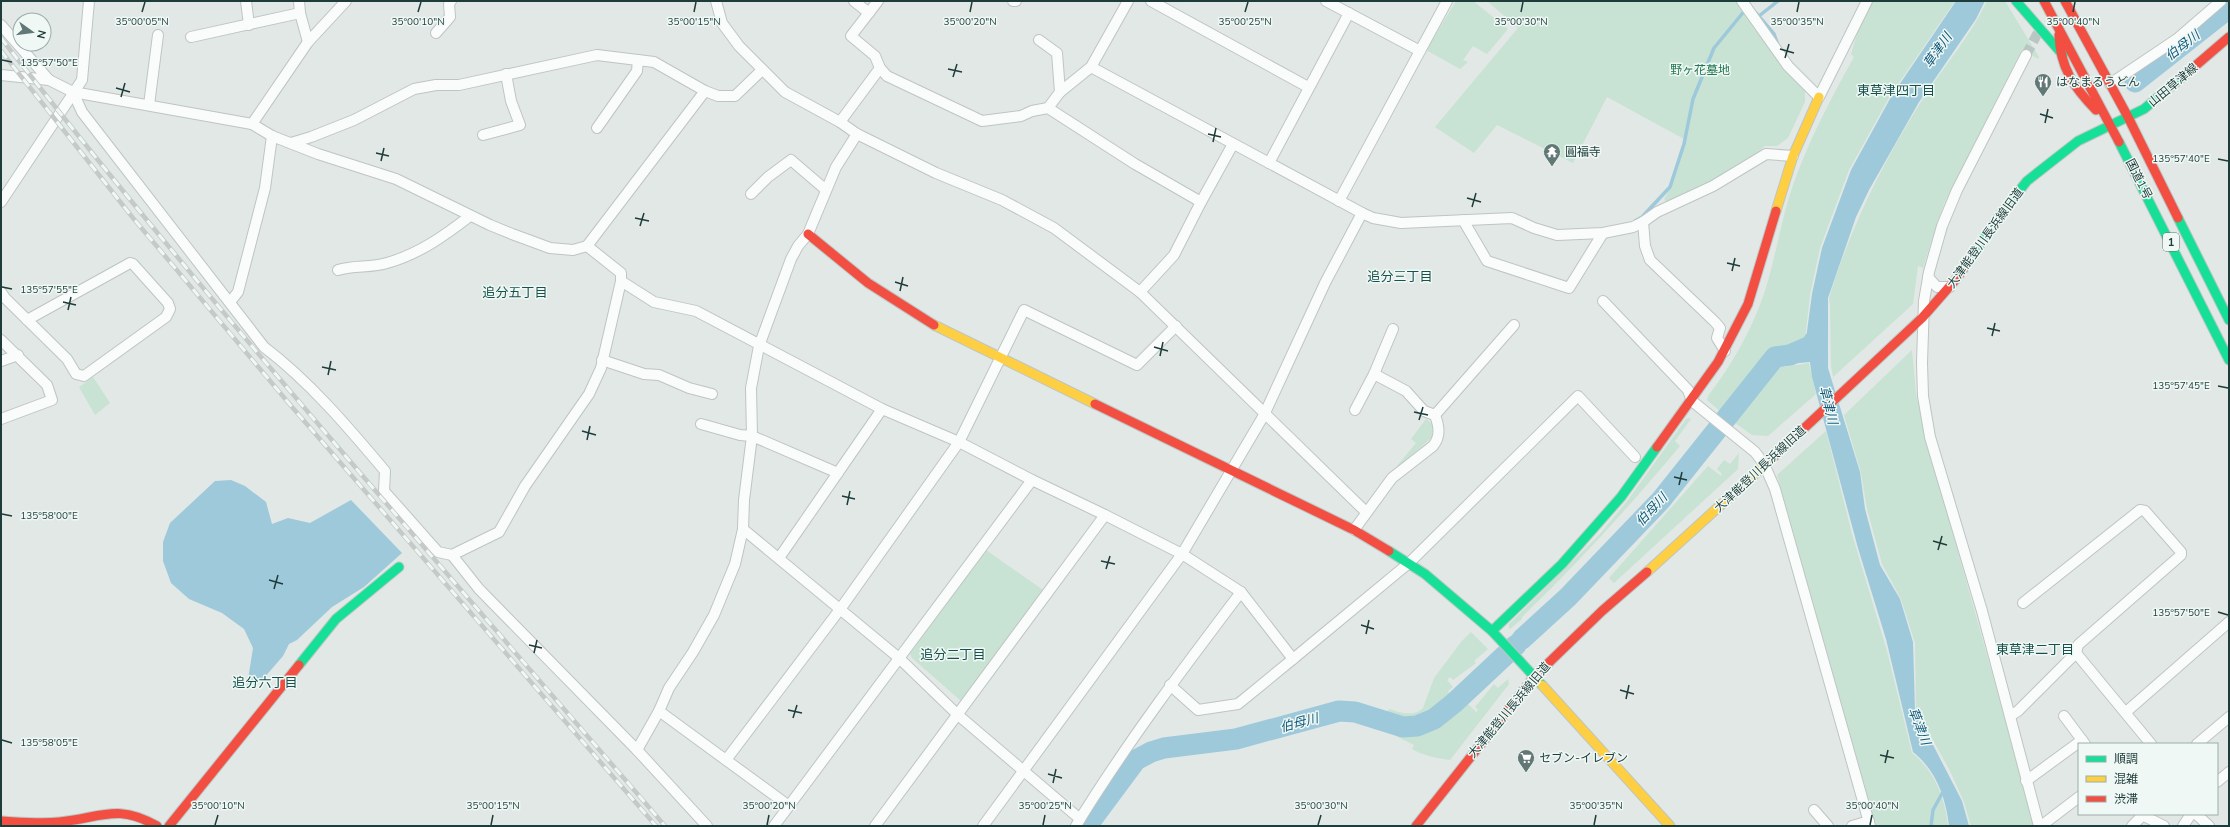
<svg xmlns="http://www.w3.org/2000/svg" width="2230" height="827" font-family="'Nunito Sans','Noto Sans JP',sans-serif">
	<style>
		.green { fill: #c8e3d4 }
		.water { fill: #9dc9db }
		.lines { fill: none; stroke-linecap: round; stroke-linejoin: round }
		.stream { stroke: #9dc9db; stroke-width: 3.5 }
		.river { stroke: #9dc9db; stroke-width: 21 }
		.street-tunnel { stroke: #bac6c3; stroke-width: 10; stroke-dasharray: 10 5; stroke-linecap: butt }
		.street-casing { stroke: #bec5c3; stroke-width: 12 }
		.fast-casing { stroke: #bdc6c4; stroke-width: 11 }
		.slow-casing { stroke: #bdc6c4; stroke-width: 11 }
		.jam-casing { stroke: #bdc6c4; stroke-width: 11 }
		.street { stroke: #fafcfb; stroke-width: 10 }
		.fast { stroke: #16e098; stroke-width: 9 }
		.slow { stroke: #ffcf43; stroke-width: 9 }
		.jam { stroke: #f24e42; stroke-width: 9 }
		.rail-casing { stroke: #c5cac9; stroke-width: 4.5 }
		.rail { stroke: #eff8f5; stroke-width: 3; stroke-dasharray: 9; stroke-linecap: butt }
		.ticks { fill: none; stroke: #1e3c39; stroke-width: 1.5 }
		.labels { text-anchor: middle; stroke-width: 3; stroke-linejoin: round; paint-order: stroke }
		.shield { fill: #eff8f5; stroke: #5d7471; stroke-width: 1 }
		.shield-label { font-size: 11px; font-weight: bold; fill: #1e3c39 }
		.park-label { font-size: 12px; fill: #247751; stroke: #eff8f5 }
		.poi-label { font-size: 12px; fill: #1e3c39; stroke: #eff8f5; text-anchor: start }
		.street-label { font-size: 12px; fill: #1e3c39; stroke: #eff8f5 }
		.water-label { font-size: 13px; font-style: italic; fill: #135b7d; stroke: #eff8f5 }
		.neighbourhood-label { font-size: 13px; fill: #18504b; stroke: #eff8f5 }
		.ticks-label { font-size: 10px; text-anchor: middle; fill: #1e3c39; stroke: #eff8f5; stroke-width: 3; stroke-linejoin: round; paint-order: stroke }
	</style>
	<rect width="100%" height="100%" fill="#e1e8e6"/>
	<!-- green -->
	<g class="green">
		<path d="M 1456,1 L 1473,1 L 1508,29 L 1487,54 L 1473,46 L 1463,60 L 1468,62 L 1460,69 L 1426,50 Z"/>
		<path d="M 1487,1 L 1737,1 L 1784,69 L 1805,91 L 1805,102 L 1788,138 L 1777,146 L 1765,146 C 1737,171 1701,187 1668,204 L 1664,199 C 1676,180 1680,161 1684,139 L 1607,97 L 1573,163 L 1497,125 L 1474,153 L 1435,127 L 1518,28 Z"/>
		<path d="M 1872,1 L 1955,1 L 1890,96 L 1849,170 L 1820,248 L 1810,295 L 1805,339 L 1788,352 L 1773,352 L 1723,414 L 1707,400 L 1708,396 C 1731,366 1752,330 1765,291 C 1776,256 1781,220 1793,185 C 1809,140 1831,98 1854,57 L 1851,54 L 1859,27 Z"/>
		<path d="M 1987,1 L 2005,1 L 2039,57 L 2038,59 L 2022,49 L 1944,204 L 1937,223 L 1923,268 L 1918,266 L 1913,304 L 1833,377 L 1831,366 L 1830,306 L 1829,298 C 1851,226 1882,164 1922,100 C 1943,67 1970,37 1987,1 Z"/>
		<path d="M 1912,350 L 1916,394 L 1926,438 L 2035,826 L 1971,826 L 1964,802 L 1950,771 L 1916,709 L 1915,643 L 1901,599 L 1882,564 L 1867,509 L 1861,473 L 1844,415 Z"/>
		<path d="M 1778,363 L 1784,367 L 1809,363 L 1816,394 L 1768,436 L 1752,435 L 1728,418 L 1748,401 L 1768,371 Z"/>
		<path d="M 93,377 L 110,403 L 95,415 L 79,387 Z"/>
		<path d="M 1689,418 L 1691,419 L 1675,441 L 1680,446 C 1630,506 1578,563 1522,617 L 1522,619 L 1510,629 L 1509,628 L 1509,624 L 1600,534 L 1628,500 L 1686,419 Z"/>
		<path d="M 1426,419 L 1433,424 L 1432,437 L 1398,468 L 1397,466 L 1416,443 L 1411,439 Z"/>
		<path d="M 1826,431 L 1852,534 L 1887,651 L 1912,753 C 1935,771 1945,798 1948,826 L 1876,826 L 1777,475 Z"/>
		<path d="M 1739,453 L 1738,469 L 1614,583 L 1609,578 L 1708,466 L 1721,476 L 1722,474 L 1717,469 L 1724,460 L 1730,464 Z"/>
		<path d="M 986,550 L 1043,590 L 961,701 L 912,658 L 910,654 Z"/>
		<path d="M 1471,632 L 1488,649 L 1474,661 L 1476,663 L 1453,680 L 1450,677 L 1447,680 L 1453,687 L 1448,691 L 1450,694 C 1424,716 1419,722 1384,713 L 1390,709 C 1400,713 1414,717 1423,708 L 1434,678 L 1461,642 Z"/>
		<path d="M 1508,679 L 1509,684 L 1450,760 C 1436,758 1425,756 1412,749 L 1414,745 L 1394,735 C 1426,740 1445,722 1467,703 L 1476,712 L 1478,710 L 1475,707 L 1494,684 L 1498,688 Z"/>
	</g>
	<!-- water -->
	<g class="water">
		<path d="M 1956,1 L 1985,1 L 1976,19 L 1919,102 L 1869,190 L 1856,217 L 1828,298 L 1828,368 L 1860,472 L 1865,509 L 1880,565 L 1900,599 L 1913,642 L 1915,710 L 1962,801 L 1969,826 L 1949,826 C 1946,798 1936,770 1913,752 L 1886,639 L 1858,548 L 1812,377 L 1810,362 L 1799,363 L 1790,355 L 1806,339 L 1812,294 L 1822,248 L 1851,170 L 1891,97 Z"/>
		<path d="M 231,480 L 245,486 L 266,502 L 272,524 L 288,518 L 310,523 L 351,500 L 402,553 L 364,587 L 332,607 L 297,640 L 289,644 L 283,656 L 264,678 L 247,686 L 253,648 L 244,629 L 222,613 L 189,599 L 171,583 L 163,561 L 163,542 L 170,523 L 215,481 Z"/>
	</g>
	<g class="lines">
		<!-- stream -->
		<g class="stream">
			<path d="M 1756,13 L 1774,34 L 1778,45"/>
			<path d="M 1759,16 L 1778,1"/>
			<path d="M 1635,221 L 1642,217 L 1670,187 L 1684,144 L 1693,99 L 1714,48 L 1746,9"/>
			<path d="M 1931,826 L 1933,810 L 1944,790"/>
		</g>
		<!-- river -->
		<g class="river">
			<path d="M 2135,82 L 2229,8"/>
			<path d="M 1522,639 L 1568,597 L 1661,500 L 1775,357 L 1790,355 L 1813,345 L 1814,341"/>
			<path d="M 1087,826 L 1136,760 L 1151,752 L 1164,748 L 1236,739 L 1339,711 L 1355,712 L 1403,727 L 1417,726 L 1434,719 L 1454,703 L 1516,645"/>
		</g>
		<!-- street-tunnel -->
		<path class="street-tunnel" d="M 2026,55 L 2041,27"/>
		<defs>
			<g id="street">
				<path d="M 246,1 L 249,25"/>
				<path d="M 299,1 L 300,13 L 308,42"/>
				<path d="M 716,1 L 722,23 L 739,46 L 785,92 L 840,122 L 857,134 L 936,173 L 1002,200 L 1054,228 L 1140,292 L 1366,512"/>
				<path d="M 854,1 L 869,13"/>
				<path d="M 878,1 L 851,36 L 875,56 L 880,68 L 887,76 L 982,121 L 1021,116 L 1032,111 L 1048,108 L 1135,164 L 1201,202 L 1233,144"/>
				<path d="M 1013,1 L 1016,1"/>
				<path d="M 1151,1 L 1308,87"/>
				<path d="M 1326,1 L 1420,51"/>
				<path d="M 1742,1 L 1788,66 L 1819,97 L 1867,1"/>
				<path d="M 1,25 L 49,80"/>
				<path d="M 436,33 L 450,17 L 449,4 L 451,1"/>
				<path d="M 191,37 L 300,13"/>
				<path d="M 1039,40 L 1057,53 L 1060,92"/>
				<path d="M 2026,55 L 1957,190 L 1942,226 L 1929,272 L 1924,301 L 1922,363 L 1923,396 L 1930,437 L 1982,611 L 2039,826"/>
				<path d="M 1091,67 L 1362,213 L 1373,218 L 1401,223 L 1512,218 L 1534,228 L 1557,235 L 1603,233 L 1633,227 L 1643,222 L 1657,212 L 1713,186 L 1766,154 L 1793,156"/>
				<path d="M 1,75 L 49,80 L 73,92 L 252,124 L 272,136 L 318,154 L 396,179 L 490,225 L 512,234 L 550,248 L 573,250 L 587,246 L 705,91 L 718,96 L 735,96 L 762,70"/>
				<path d="M 2110,84 L 2177,39 L 2221,1"/>
				<path d="M 73,92 L 82,112 L 264,347 C 309,381 348,427 385,471 L 384,491 L 438,552 L 452,555 L 499,532 L 525,486 L 589,394 L 601,368 L 621,281 L 621,273 L 587,246"/>
				<path d="M 149,105 L 158,35"/>
				<path d="M 1048,108 L 1060,92 L 1091,67 L 1128,1"/>
				<path d="M 840,122 L 880,68"/>
				<path d="M 252,124 L 308,42 L 346,1"/>
				<path d="M 597,128 L 637,71 L 638,60"/>
				<path d="M 483,135 L 520,125 L 511,101 L 506,74"/>
				<path d="M 291,143 L 311,137 L 354,120 L 414,89 L 436,85 L 459,85 L 597,55 L 654,62 L 705,91"/>
				<path d="M 1269,163 L 1349,13"/>
				<path d="M 751,194 L 768,177 L 791,160 L 826,190"/>
				<path d="M 1339,201 L 1447,1"/>
				<path d="M 1,202 L 82,80 L 89,1"/>
				<path d="M 1463,220 L 1487,261 L 1569,288 L 1603,233"/>
				<path d="M 1643,222 L 1645,246 L 1650,260 L 1715,322 L 1720,328 L 1717,338 L 1725,351"/>
				<path d="M 338,270 C 354,265 371,268 387,263 C 419,254 444,236 470,216"/>
				<path d="M 1928,277 L 1937,287 L 1950,287"/>
				<path d="M 621,281 L 654,302 L 696,311 L 882,409 L 959,442 L 1032,480 L 1105,515 L 875,826"/>
				<path d="M 1,292 L 5,298 L 67,359 L 76,374 L 84,376 L 166,317 L 170,309 L 168,303 L 133,264 L 130,263 L 27,320"/>
				<path d="M 1140,292 L 1174,255 L 1201,202"/>
				<path d="M 1603,301 L 1688,390 L 1692,401 L 1755,452 L 1764,464 L 1775,489 L 1870,826"/>
				<path d="M 230,302 L 238,292 L 265,188 L 272,136"/>
				<path d="M 1,340 L 47,385 L 52,400 L 1,419"/>
				<path d="M 602,360 L 644,374 L 659,375 L 689,388 L 712,394"/>
				<path d="M 1,361 L 18,355"/>
				<path d="M 1374,374 L 1406,391 L 1424,411 L 1435,415"/>
				<path d="M 1355,410 L 1374,374 L 1393,329"/>
				<path d="M 701,424 L 740,435 L 752,436 L 838,473"/>
				<path d="M 1105,515 L 1182,554 L 1241,592 L 1293,659"/>
				<path d="M 743,529 L 899,658 L 958,715 L 1080,819 L 1076,826"/>
				<path d="M 1354,530 L 1392,478 L 1433,446 C 1441,436 1439,426 1435,415 L 1514,325"/>
				<path d="M 452,555 L 479,589 L 637,750 L 707,826"/>
				<path d="M 779,558 L 882,409"/>
				<path d="M 2076,653 L 2151,744"/>
				<path d="M 1170,685 L 1198,710 L 1238,704 L 1293,659 L 1409,563 L 1578,396 L 1635,457"/>
				<path d="M 659,711 L 726,760 L 841,608 L 959,442 L 1024,310 L 1137,365 L 1176,326"/>
				<path d="M 2126,712 L 2229,622"/>
				<path d="M 2010,716 L 2018,711 L 2076,653 L 2078,645 L 2181,555 L 2181,552 L 2145,511 L 2140,510 L 2023,603"/>
				<path d="M 2064,716 L 2085,744"/>
				<path d="M 2197,744 L 2229,717"/>
				<path d="M 637,750 L 659,711 L 669,688 L 693,652 L 714,615 L 735,564 L 743,529 L 744,500 L 752,436 L 751,388 L 759,346 L 791,259 L 798,246 L 808,234 L 836,167 L 857,134"/>
				<path d="M 726,760 L 789,806"/>
				<path d="M 2026,781 L 2082,740"/>
				<path d="M 2217,782 L 2229,772"/>
				<path d="M 1814,810 L 1828,826"/>
				<path d="M 2140,814 L 2164,826"/>
				<path d="M 2196,814 L 2209,826"/>
				<path d="M 1080,819 C 1129,740 1185,666 1241,592"/>
				<path d="M 774,826 L 1032,480"/>
				<path d="M 983,826 L 1182,554 L 1264,415 L 1325,283 L 1362,213"/>
				<path d="M 1852,826 L 1869,821"/>
				<path d="M 2041,826 L 2079,797"/>
				<path d="M 2132,826 L 2142,816"/>
				<path d="M 2183,826 L 2191,814"/>
			</g>
			<g id="fast">
				<path d="M 2016,1 L 2063,55"/>
				<path d="M 2119,142 L 2229,360"/>
				<path d="M 2178,218 L 2229,320"/>
				<path d="M 1968,262 L 2000,215 L 2027,181 L 2078,141 L 2144,109 L 2187,73"/>
				<path d="M 1389,551 L 1425,574 L 1492,631 L 1542,685"/>
				<path d="M 1492,631 L 1562,564 L 1621,497 L 1657,447"/>
				<path d="M 299,665 L 336,619 L 399,567"/>
			</g>
			<g id="slow">
				<path d="M 1776,211 L 1793,156 L 1819,97"/>
				<path d="M 934,325 L 1095,404"/>
				<path d="M 1647,572 L 1767,463"/>
				<path d="M 1542,685 L 1670,826"/>
			</g>
			<g id="jam">
				<path d="M 2044,1 L 2119,142"/>
				<path d="M 2065,1 L 2128,117 L 2178,218"/>
				<path d="M 2059,35 C 2060,67 2074,88 2096,110"/>
				<path d="M 2187,73 L 2229,37"/>
				<path d="M 808,234 L 868,283 L 934,325"/>
				<path d="M 1095,404 L 1354,530 L 1389,551"/>
				<path d="M 1657,447 L 1718,362 L 1748,304 L 1776,211"/>
				<path d="M 1767,463 L 1922,318 L 1957,278 L 1968,262"/>
				<path d="M 1,821 C 20,822 40,824 59,822 C 101,818 117,803 157,826"/>
				<path d="M 169,826 L 299,665"/>
				<path d="M 1416,826 L 1534,677 L 1602,611 L 1647,572"/>
			</g>
		</defs>
		<!-- street casing -->
		<use href="#street" class="street-casing"/>
		<!-- fast casing -->
		<use href="#fast" class="fast-casing"/>
		<!-- slow casing -->
		<use href="#slow" class="slow-casing"/>
		<!-- jam casing -->
		<use href="#jam" class="jam-casing"/>
		<!-- street -->
		<use href="#street" class="street"/>
		<!-- fast -->
		<use href="#fast" class="fast"/>
		<!-- slow -->
		<use href="#slow" class="slow"/>
		<!-- jam -->
		<use href="#jam" class="jam"/>
		<defs>
			<g id="rail">
				<path d="M 1,38 C 212,309 441,565 665,826"/>
				<path d="M 1,51 L 133,218 L 292,407 L 656,826"/>
			</g>
		</defs>
		<!-- rail casing -->
		<use href="#rail" class="rail-casing"/>
		<!-- rail -->
		<use href="#rail" class="rail"/>
	</g>
	<!-- ticks -->
	<path class="ticks" d="M 142,12 L 145,2M 418,12 L 421,2M 694,12 L 696,2M 970,12 L 972,2M 1245,12 L 1248,2M 1521,12 L 1523,2M 1797,12 L 1799,2M 2073,12 L 2075,2M 1780,49 L 1794,53M 1785,58 L 1789,44M 2,60 L 12,62M 948,69 L 962,72M 953,77 L 957,64M 116,88 L 130,92M 121,97 L 125,83M 2040,114 L 2053,118M 2045,123 L 2048,109M 1208,134 L 1221,137M 1213,142 L 1216,128M 376,153 L 389,156M 2218,159 L 2228,161M 381,161 L 384,148M 1467,198 L 1481,202M 1472,207 L 1476,193M 635,218 L 649,221M 640,226 L 644,213M 1727,263 L 1740,266M 1732,271 L 1735,258M 895,282 L 908,286M 2,287 L 12,289M 900,291 L 903,277M 63,302 L 76,305M 68,310 L 71,297M 1987,328 L 2000,331M 1992,336 L 1995,323M 1154,347 L 1168,351M 1160,356 L 1163,342M 322,367 L 336,370M 328,375 L 331,361M 2218,386 L 2228,388M 1414,412 L 1428,415M 1419,420 L 1423,407M 582,431 L 596,435M 587,440 L 590,426M 1674,477 L 1687,480M 1679,485 L 1682,472M 842,496 L 855,499M 847,505 L 850,491M 2,514 L 12,516M 1933,541 L 1947,545M 1938,550 L 1942,536M 1101,561 L 1115,564M 1106,569 L 1110,556M 269,580 L 283,584M 274,589 L 278,575M 2218,612 L 2228,615M 1361,625 L 1374,629M 1366,634 L 1369,620M 529,645 L 542,648M 534,653 L 537,640M 1620,690 L 1634,694M 1626,699 L 1629,685M 788,710 L 802,713M 793,718 L 797,705M 2,740 L 12,743M 1880,755 L 1894,758M 1885,763 L 1888,750M 1048,774 L 1062,778M 1053,783 L 1056,769M 215,825 L 218,815M 491,825 L 493,815M 767,825 L 769,815M 1043,825 L 1045,815M 1318,825 L 1321,815M 1594,825 L 1596,815M 1870,825 L 1872,815"/>
	<!-- icons -->
	<defs>
		<symbol id="restaurant-pin" viewBox="-11 -11 22 30"><path d="M0 17L-7.5 6A9.5 9.5 0 1 1 7.5 6Z" fill="#627876" stroke="#eff8f5"/><path d="M-5-6h1v4h1v-4h1v4h1v-4h1v5L-1.5 .5V6h-2V.5L-5-1ZM5-6V6H3V1.5H1.5Q1.5-4 5-6Z" fill="#fff"/></symbol>
		<symbol id="temple-pin" viewBox="-11 -11 22 30"><path d="M0 17L-7.5 6A9.5 9.5 0 1 1 7.5 6Z" fill="#627876" stroke="#eff8f5"/><path d="M0-6L5-2H3V0L6.5 2.5H4V6H1.5V3h-3V6H-4V2.5H-6.5L-3 0V-2H-5Z" fill="#fff"/></symbol>
		<symbol id="supermarket-pin" viewBox="-11 -11 22 30"><path d="M0 17L-7.5 6A9.5 9.5 0 1 1 7.5 6Z" fill="#627876" stroke="#eff8f5"/><path d="M-6-5.5h2.5l.6 2H6L4.5 2H-2.5L-4.4-4H-6ZM-1.5 3.2a1.3 1.3 0 1 0 .1 0ZM3 3.2a1.3 1.3 0 1 0 .1 0Z" fill="#fff"/></symbol>
	</defs>
	<g fill-rule="evenodd">
		<use href="#restaurant-pin" x="2033" y="72" width="20" height="27"/>
		<use href="#temple-pin" x="1542" y="142" width="20" height="27"/>
		<use href="#supermarket-pin" x="1516" y="748" width="20" height="27"/>
	</g>
	<g class="labels">
		<!-- shield labels -->
		<rect class="shield" x="2163" y="233" width="16" height="18" rx="3"/>
		<g class="shield-label">
			<text x="2171" y="246">1</text>
		</g>
		<!-- park labels -->
		<g class="park-label">
			<text x="1700" y="74">野ヶ花墓地</text>
		</g>
		<!-- poi labels -->
		<g class="poi-label">
			<text x="2056" y="86">はなまるうどん</text>
			<text x="1565" y="156">圓福寺</text>
			<text x="1539" y="762">セブン-イレブン</text>
		</g>
		<!-- street labels -->
		<g class="street-label">
			<text transform="translate(2173 85) rotate(-40)" y="4">山田草津線</text>
			<text transform="translate(2139 179) rotate(63)" y="4">国道1号</text>
			<text transform="translate(1985 238) rotate(-54)" y="4">大津能登川長浜線旧道</text>
			<text transform="translate(1760 469) rotate(-43)" y="4">大津能登川長浜線旧道</text>
			<text transform="translate(1509 710) rotate(-50)" y="4">大津能登川長浜線旧道</text>
		</g>
		<!-- water labels -->
		<g class="water-label">
			<text transform="translate(2182 45) rotate(-38)" y="5">伯母川</text>
			<text transform="translate(1937 50) rotate(-55)" y="5">草津川</text>
			<text transform="translate(1829 405) rotate(76)" y="5">草津川</text>
			<text transform="translate(1651 509) rotate(-47)" y="5">伯母川</text>
			<text transform="translate(1299 722) rotate(-15)" y="5">伯母川</text>
			<text transform="translate(1920 726) rotate(69)" y="5">草津川</text>
		</g>
		<!-- neighbourhood labels -->
		<g class="neighbourhood-label">
			<text x="1896" y="95">東草津四丁目</text>
			<text x="1400" y="281">追分三丁目</text>
			<text x="515" y="297">追分五丁目</text>
			<text x="2035" y="654">東草津二丁目</text>
			<text x="953" y="659">追分二丁目</text>
			<text x="265" y="687">追分六丁目</text>
		</g>
	</g>
	<g class="ticks-label">
		<text x="1797" y="25">35°00'35"N</text>
		<text x="142" y="25">35°00'05"N</text>
		<text x="418" y="25">35°00'10"N</text>
		<text x="694" y="25">35°00'15"N</text>
		<text x="970" y="25">35°00'20"N</text>
		<text x="1245" y="25">35°00'25"N</text>
		<text x="1521" y="25">35°00'30"N</text>
		<text x="2073" y="25">35°00'40"N</text>
		<text x="49" y="66">135°57'50"E</text>
		<text x="2181" y="162">135°57'40"E</text>
		<text x="49" y="293">135°57'55"E</text>
		<text x="2181" y="389">135°57'45"E</text>
		<text x="49" y="519">135°58'00"E</text>
		<text x="2181" y="616">135°57'50"E</text>
		<text x="49" y="746">135°58'05"E</text>
		<text x="218" y="809">35°00'10"N</text>
		<text x="493" y="809">35°00'15"N</text>
		<text x="769" y="809">35°00'20"N</text>
		<text x="1045" y="809">35°00'25"N</text>
		<text x="1321" y="809">35°00'30"N</text>
		<text x="1596" y="809">35°00'35"N</text>
		<text x="1872" y="809">35°00'40"N</text>
	</g>
	<!-- border -->
	<rect width="2230" height="827" fill="none" stroke="#1e3c39" stroke-width="4"/>
	<!-- legend -->
	<rect x="2078" y="743" width="140" height="72" fill="#eff8f5" stroke="#9badaa"/>
	<rect x="2086" y="756" width="20" height="6" fill="#16e098" stroke="#9badaa"/>
	<text x="2114" y="763" font-size="12" fill="#1e3c39">順調</text>
	<rect x="2086" y="776" width="20" height="6" fill="#ffcf43" stroke="#9badaa"/>
	<text x="2114" y="783" font-size="12" fill="#1e3c39">混雑</text>
	<rect x="2086" y="796" width="20" height="6" fill="#f24e42" stroke="#9badaa"/>
	<text x="2114" y="803" font-size="12" fill="#1e3c39">渋滞</text>
	<!-- north arrow -->
	<g transform="translate(32 32) rotate(104)"><circle r="19" fill="#eff8f5" stroke="#9badaa"/>
	<path d="M0-3L7 15L0 10L-7 15Z" fill="#627876"/>
	<text y="-6" font-size="11" font-weight="bold" text-anchor="middle" fill="#1e3c39">N</text>
	</g>
</svg>
